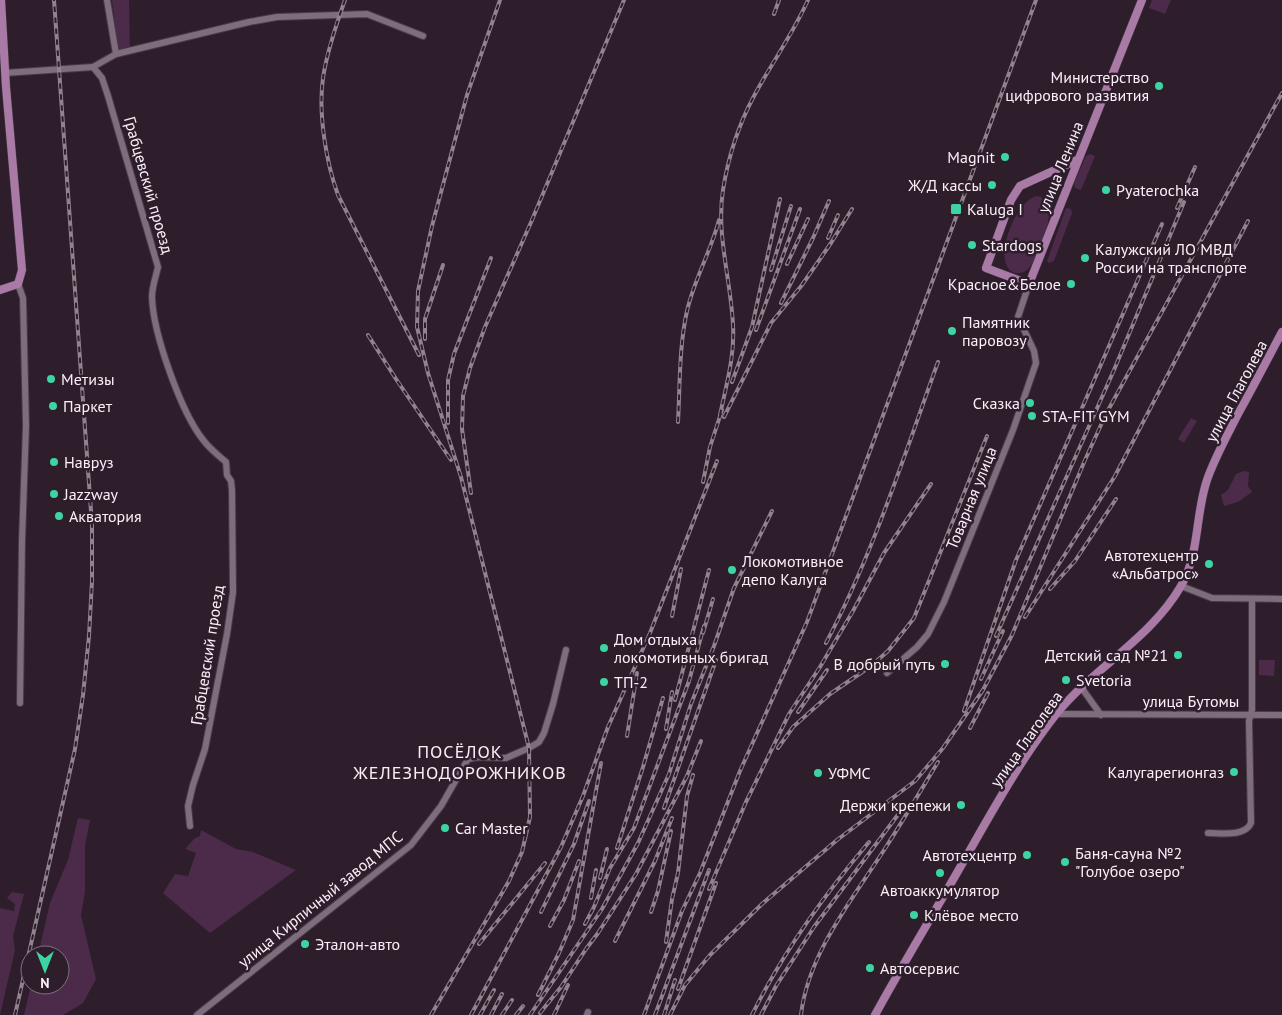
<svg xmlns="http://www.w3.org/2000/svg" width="1282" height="1015" font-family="'PT Sans',sans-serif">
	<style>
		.green { fill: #4b2b49 }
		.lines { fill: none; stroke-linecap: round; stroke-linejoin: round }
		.minor-casing { stroke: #473b47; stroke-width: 8 }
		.major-casing { stroke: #473b47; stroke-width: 9 }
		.minor { stroke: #7f6c7d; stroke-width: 6 }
		.major { stroke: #aa7aa6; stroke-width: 8 }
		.rail-casing { stroke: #90828e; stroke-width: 4 }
		.rail { stroke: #2e1e2c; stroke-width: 2; stroke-dasharray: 5.5; stroke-linecap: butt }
		.poi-dot { fill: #3dd4a3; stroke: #2e1e2c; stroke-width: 2 }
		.labels { text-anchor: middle; stroke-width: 5; stroke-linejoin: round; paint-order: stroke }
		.poi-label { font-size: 16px; fill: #faeff9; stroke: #2e1e2c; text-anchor: start }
		.street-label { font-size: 16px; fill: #faeff9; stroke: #2e1e2c }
		.neighbourhood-label { font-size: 18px; letter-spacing: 1px; fill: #faeff9; stroke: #2e1e2c }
	</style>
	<rect width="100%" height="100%" fill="#2e1e2c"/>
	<!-- green -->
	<g class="green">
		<path d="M 112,0 L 129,0 L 130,49 L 118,50 Z"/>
		<path d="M 1152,0 L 1171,0 L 1165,14 L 1149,8 Z"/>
		<path d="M 1090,154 L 1095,156 L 1081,190 L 1075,188 L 1074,183 L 1086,156 Z"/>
		<path d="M 1038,196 C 1063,203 1039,253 1030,267 C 1026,271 1022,274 1016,273 C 989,268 1015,198 1038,196 Z"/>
		<path d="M 1066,208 L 1071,209 L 1072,213 L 1054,261 L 1049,263 L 1047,261 Z"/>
		<path d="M 1191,418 L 1197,421 L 1184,443 L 1178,439 Z"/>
		<path d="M 1244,471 L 1249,472 L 1248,486 L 1252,492 L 1238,502 L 1224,506 L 1221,495 L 1228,490 L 1236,474 Z"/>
		<path d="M 1259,660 L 1275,660 L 1274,676 L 1259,675 Z"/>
		<path d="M 78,818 L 90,820 L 85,845 L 85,892 L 81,915 L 96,979 L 83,1003 L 63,1015 L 24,1015 L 31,985 L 60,985 L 60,955 L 38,955 L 50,903 L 68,860 Z"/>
		<path d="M 201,830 L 236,849 L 253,852 L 296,870 L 210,933 L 163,893 L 175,874 L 188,876 L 196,853 L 185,849 L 195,838 L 200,836 Z"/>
		<path d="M 12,892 L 24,894 L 13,936 L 15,950 L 0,1015 L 0,908 L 14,911 L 15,904 L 7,898 Z"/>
	</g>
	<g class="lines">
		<defs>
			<g id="minor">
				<path d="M 107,0 L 116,54"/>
				<path d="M 93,67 L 102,78 L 108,96 L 158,267 C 156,276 152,287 152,297 C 153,333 181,413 204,441 C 210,449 219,456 226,462 L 227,475 L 231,481 L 232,490 L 233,592 L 227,634 L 205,749 L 193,785 L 188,806 L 190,826"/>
				<path d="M 5,73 L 93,67 L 116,54 L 249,22 L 277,17 L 367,14 L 423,36"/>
				<path d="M 18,284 L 23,298 L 26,426 L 22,541 L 20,703"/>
				<path d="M 1181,586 L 1212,598 L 1282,599"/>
				<path d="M 887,673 L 917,647 L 928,634 L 944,602 L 1013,430 L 1036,363 L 1034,351 L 1018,317 L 1029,284"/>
				<path d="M 1081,687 L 1101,715"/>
				<path d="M 1057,714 L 1282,715"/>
				<path d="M 1208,833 C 1221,833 1245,837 1251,823 L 1249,721 L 1252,710 L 1252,599"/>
				<path d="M 197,1015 L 411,845 L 441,806 L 468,759 L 479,757 L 506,758 L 529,748 L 539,742 L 544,733 L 553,704 L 566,650"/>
				<path d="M 587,1015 L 588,1012"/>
			</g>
			<g id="major">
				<path d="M 1077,160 L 1020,186 L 1011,200 L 986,268 L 1029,284 L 1142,0"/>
				<path d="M 0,290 L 18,284 L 22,270 L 6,87 L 1,0"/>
				<path d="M 875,1015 C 904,962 936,910 966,857 C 994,808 1022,757 1057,713 C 1095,667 1151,638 1181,586 C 1200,553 1195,515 1207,480 C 1215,457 1227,436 1238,414 C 1253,387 1267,360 1282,332"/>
			</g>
		</defs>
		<!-- minor casing -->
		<use href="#minor" class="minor-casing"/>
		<!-- major casing -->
		<use href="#major" class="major-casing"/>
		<!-- minor -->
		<use href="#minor" class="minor"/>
		<!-- major -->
		<use href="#major" class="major"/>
		<defs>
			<g id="rail">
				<path d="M 345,0 C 336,25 327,51 323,78 C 318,113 326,162 338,195 L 419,355"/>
				<path d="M 774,14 L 779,0"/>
				<path d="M 1177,208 L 1195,167"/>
				<path d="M 828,238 L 838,215"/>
				<path d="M 787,264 L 808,219"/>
				<path d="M 771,270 L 791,206"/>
				<path d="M 781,303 L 813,238 L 829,201"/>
				<path d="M 756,330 L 800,209"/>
				<path d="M 368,335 L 396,379 L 451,460"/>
				<path d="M 425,339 L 425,319 L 443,265"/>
				<path d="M 732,382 L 752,327 L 780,199"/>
				<path d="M 720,415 C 726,386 735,356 733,325 C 731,281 716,234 723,190 C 728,158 739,124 754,96 C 771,64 793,34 808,0"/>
				<path d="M 724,417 L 771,323 L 802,285 L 831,243 L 852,209"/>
				<path d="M 678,422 C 680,386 679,346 687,311 C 694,280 711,251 719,220"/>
				<path d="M 448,423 L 448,380 L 454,354 L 491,258"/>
				<path d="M 703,482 L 710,447 L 722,410"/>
				<path d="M 471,493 L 462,429 L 463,396 L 470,368 L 485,327 L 532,220 L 624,0"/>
				<path d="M 1050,589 L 1075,561 L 1116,499"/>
				<path d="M 672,616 L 681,569"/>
				<path d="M 1025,617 L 1115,476 L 1248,221"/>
				<path d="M 703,633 L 713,599"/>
				<path d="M 996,636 L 1114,370 L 1184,202"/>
				<path d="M 826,643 C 873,554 904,456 938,362"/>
				<path d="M 981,679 L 1003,631"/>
				<path d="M 675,700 L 709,570"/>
				<path d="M 964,711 L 1016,560 L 1162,224"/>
				<path d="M 798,712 L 827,670"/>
				<path d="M 970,728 L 988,693"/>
				<path d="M 666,729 L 672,692"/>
				<path d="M 627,736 L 637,673"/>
				<path d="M 778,748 L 793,727 L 830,694 L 871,666 L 888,651 L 914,618 L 987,436"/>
				<path d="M 664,808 L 716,660"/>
				<path d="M 617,848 L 643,767 L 663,698"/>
				<path d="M 600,878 L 607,849"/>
				<path d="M 709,889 L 746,802 L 789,714 L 820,667 L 853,611 L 884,553 L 931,484"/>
				<path d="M 591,898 L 596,870"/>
				<path d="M 541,912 L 574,844 L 589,801"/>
				<path d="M 651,912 L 658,891 L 671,831"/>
				<path d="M 585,924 L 594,907 L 610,868 L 634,828 L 689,681 L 704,626"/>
				<path d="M 550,926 L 564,900 L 579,861"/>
				<path d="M 615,941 L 655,861 L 672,818"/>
				<path d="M 666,942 L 672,899 L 678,873 L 687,796 L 693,775"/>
				<path d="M 479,944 L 545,863"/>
				<path d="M 678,989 L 716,883"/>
				<path d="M 538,995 L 559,953 L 573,920 L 601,763"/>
				<path d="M 540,1013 L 561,987 L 586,949 L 598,933 L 636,874 L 687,776 L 701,741"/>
				<path d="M 15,1015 L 75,749 L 83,695 L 89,636 L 92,581 L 92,525 L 54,0"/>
				<path d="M 431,1015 L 509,881 L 522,852 L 530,817 L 529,748 L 461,477 L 428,373 L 417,327 L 418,291 L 432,226 L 467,95 L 500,0"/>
				<path d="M 471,1015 L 561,847 L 583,796 L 608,727 L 650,633 L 717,461"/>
				<path d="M 480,1015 L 494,990"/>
				<path d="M 491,1015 L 502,994"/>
				<path d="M 502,1015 L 512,1000"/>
				<path d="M 516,1015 L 523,1006"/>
				<path d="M 530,1015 L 602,909 L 638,843 L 669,774 L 691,704 L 714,646 L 734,588 L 772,511"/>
				<path d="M 554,1015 L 568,985"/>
				<path d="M 644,1015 L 682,911 L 700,873 L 740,771 L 807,622 L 1036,0"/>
				<path d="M 655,1015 L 709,870"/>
				<path d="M 664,1015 L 675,980"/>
				<path d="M 670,1015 L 685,985 L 710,955 L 762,904 L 837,840 L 915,781 L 943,748 L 983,690 L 1012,635 L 1085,460 L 1106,414 L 1282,93"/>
				<path d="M 752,1015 C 783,952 824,895 869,842"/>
				<path d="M 761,1015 L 776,986 L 814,927 L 903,808"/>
				<path d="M 801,1015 C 808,953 854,897 886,847 C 904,819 921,790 938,762"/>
			</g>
		</defs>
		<!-- rail casing -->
		<use href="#rail" class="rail-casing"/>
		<!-- rail -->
		<use href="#rail" class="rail"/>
	</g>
	<!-- markers -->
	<g class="poi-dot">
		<circle cx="1159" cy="86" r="5"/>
		<circle cx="1005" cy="157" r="5"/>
		<circle cx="992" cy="185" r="5"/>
		<circle cx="1106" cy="190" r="5"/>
		<rect x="950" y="203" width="12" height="12" rx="2.5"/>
		<circle cx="972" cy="245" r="5"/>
		<circle cx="1085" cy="258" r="5"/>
		<circle cx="1071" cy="284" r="5"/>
		<circle cx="952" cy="331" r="5"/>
		<circle cx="51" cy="379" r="5"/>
		<circle cx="1030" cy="403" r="5"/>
		<circle cx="53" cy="406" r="5"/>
		<circle cx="1032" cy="416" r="5"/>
		<circle cx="54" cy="462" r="5"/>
		<circle cx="54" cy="494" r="5"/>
		<circle cx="59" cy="516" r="5"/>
		<circle cx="1209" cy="564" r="5"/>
		<circle cx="732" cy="570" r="5"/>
		<circle cx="604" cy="648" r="5"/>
		<circle cx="1178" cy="655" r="5"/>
		<circle cx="945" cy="664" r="5"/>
		<circle cx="1066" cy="680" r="5"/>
		<circle cx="604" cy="682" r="5"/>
		<circle cx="1234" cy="772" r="5"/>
		<circle cx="818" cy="773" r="5"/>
		<circle cx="961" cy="805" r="5"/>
		<circle cx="445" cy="828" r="5"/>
		<circle cx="1027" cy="855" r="5"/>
		<circle cx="1065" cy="862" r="5"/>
		<circle cx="940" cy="873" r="5"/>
		<circle cx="914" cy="915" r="5"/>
		<circle cx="305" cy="944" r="5"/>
		<circle cx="870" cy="968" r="5"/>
	</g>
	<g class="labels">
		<!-- poi labels -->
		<g class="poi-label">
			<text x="1149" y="83" text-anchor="end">Министерство<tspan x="1149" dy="18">цифрового развития</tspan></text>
			<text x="995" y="163" text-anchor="end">Magnit</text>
			<text x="982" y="191" text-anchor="end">Ж/Д кассы</text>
			<text x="1116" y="196">Pyaterochka</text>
			<text x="967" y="215">Kaluga I</text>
			<text x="982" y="251">Stardogs</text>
			<text x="1095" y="255">Калужский ЛО МВД<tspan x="1095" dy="18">России на транспорте</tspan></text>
			<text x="1061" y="290" text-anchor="end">Красное&amp;Белое</text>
			<text x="962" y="328">Памятник<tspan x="962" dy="18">паровозу</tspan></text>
			<text x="61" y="385">Метизы</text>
			<text x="1020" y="409" text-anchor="end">Сказка</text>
			<text x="63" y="412">Паркет</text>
			<text x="1042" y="422">STA-FIT GYM</text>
			<text x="64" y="468">Навруз</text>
			<text x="64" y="500">Jazzway</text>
			<text x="69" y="522">Акватория</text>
			<text x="1199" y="561" text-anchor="end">Автотехцентр<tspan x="1199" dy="18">«Альбатрос»</tspan></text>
			<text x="742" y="567">Локомотивное<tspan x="742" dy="18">депо Калуга</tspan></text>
			<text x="614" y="645">Дом отдыха<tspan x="614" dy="18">локомотивных бригад</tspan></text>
			<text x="1168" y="661" text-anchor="end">Детский сад №21</text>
			<text x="935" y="670" text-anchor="end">В добрый путь</text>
			<text x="1076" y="686">Svetoria</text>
			<text x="614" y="688">ТП-2</text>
			<text x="1224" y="778" text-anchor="end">Калугарегионгаз</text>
			<text x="828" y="779">УФМС</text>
			<text x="951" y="811" text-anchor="end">Держи крепежи</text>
			<text x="455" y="834">Car Master</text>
			<text x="1075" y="859">Баня-сауна №2<tspan x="1075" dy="18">"Голубое озеро"</tspan></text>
			<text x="1017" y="861" text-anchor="end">Автотехцентр</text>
			<text x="940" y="896" text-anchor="middle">Автоаккумулятор</text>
			<text x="924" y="921">Клёвое место</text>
			<text x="315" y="950">Эталон-авто</text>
			<text x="880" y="974">Автосервис</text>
		</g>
		<!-- street labels -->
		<g class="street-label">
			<text transform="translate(1060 167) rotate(-68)" y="6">улица Ленина</text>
			<text transform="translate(149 185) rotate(74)" y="6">Грабцевский проезд</text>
			<text transform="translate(1236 391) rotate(-62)" y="6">улица Глаголева</text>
			<text transform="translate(971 498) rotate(-68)" y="6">Товарная улица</text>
			<text transform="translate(207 655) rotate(-81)" y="6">Грабцевский проезд</text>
			<text x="1191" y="707">улица Бутомы</text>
			<text transform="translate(1026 739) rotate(-55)" y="6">улица Глаголева</text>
			<text transform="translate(320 899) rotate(-39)" y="6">улица Кирпичный завод МПС</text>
		</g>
		<!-- neighbourhood labels -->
		<g class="neighbourhood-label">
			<text x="460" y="758">ПОСЁЛОК<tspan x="460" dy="21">ЖЕЛЕЗНОДОРОЖНИКОВ</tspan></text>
		</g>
	</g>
	<!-- north arrow -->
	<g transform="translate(45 970) rotate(180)"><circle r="24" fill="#2e1e2c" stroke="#80727e"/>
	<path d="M0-4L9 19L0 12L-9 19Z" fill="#3dd4a3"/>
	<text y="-8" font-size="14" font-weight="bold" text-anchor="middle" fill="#faeff9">N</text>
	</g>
</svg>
